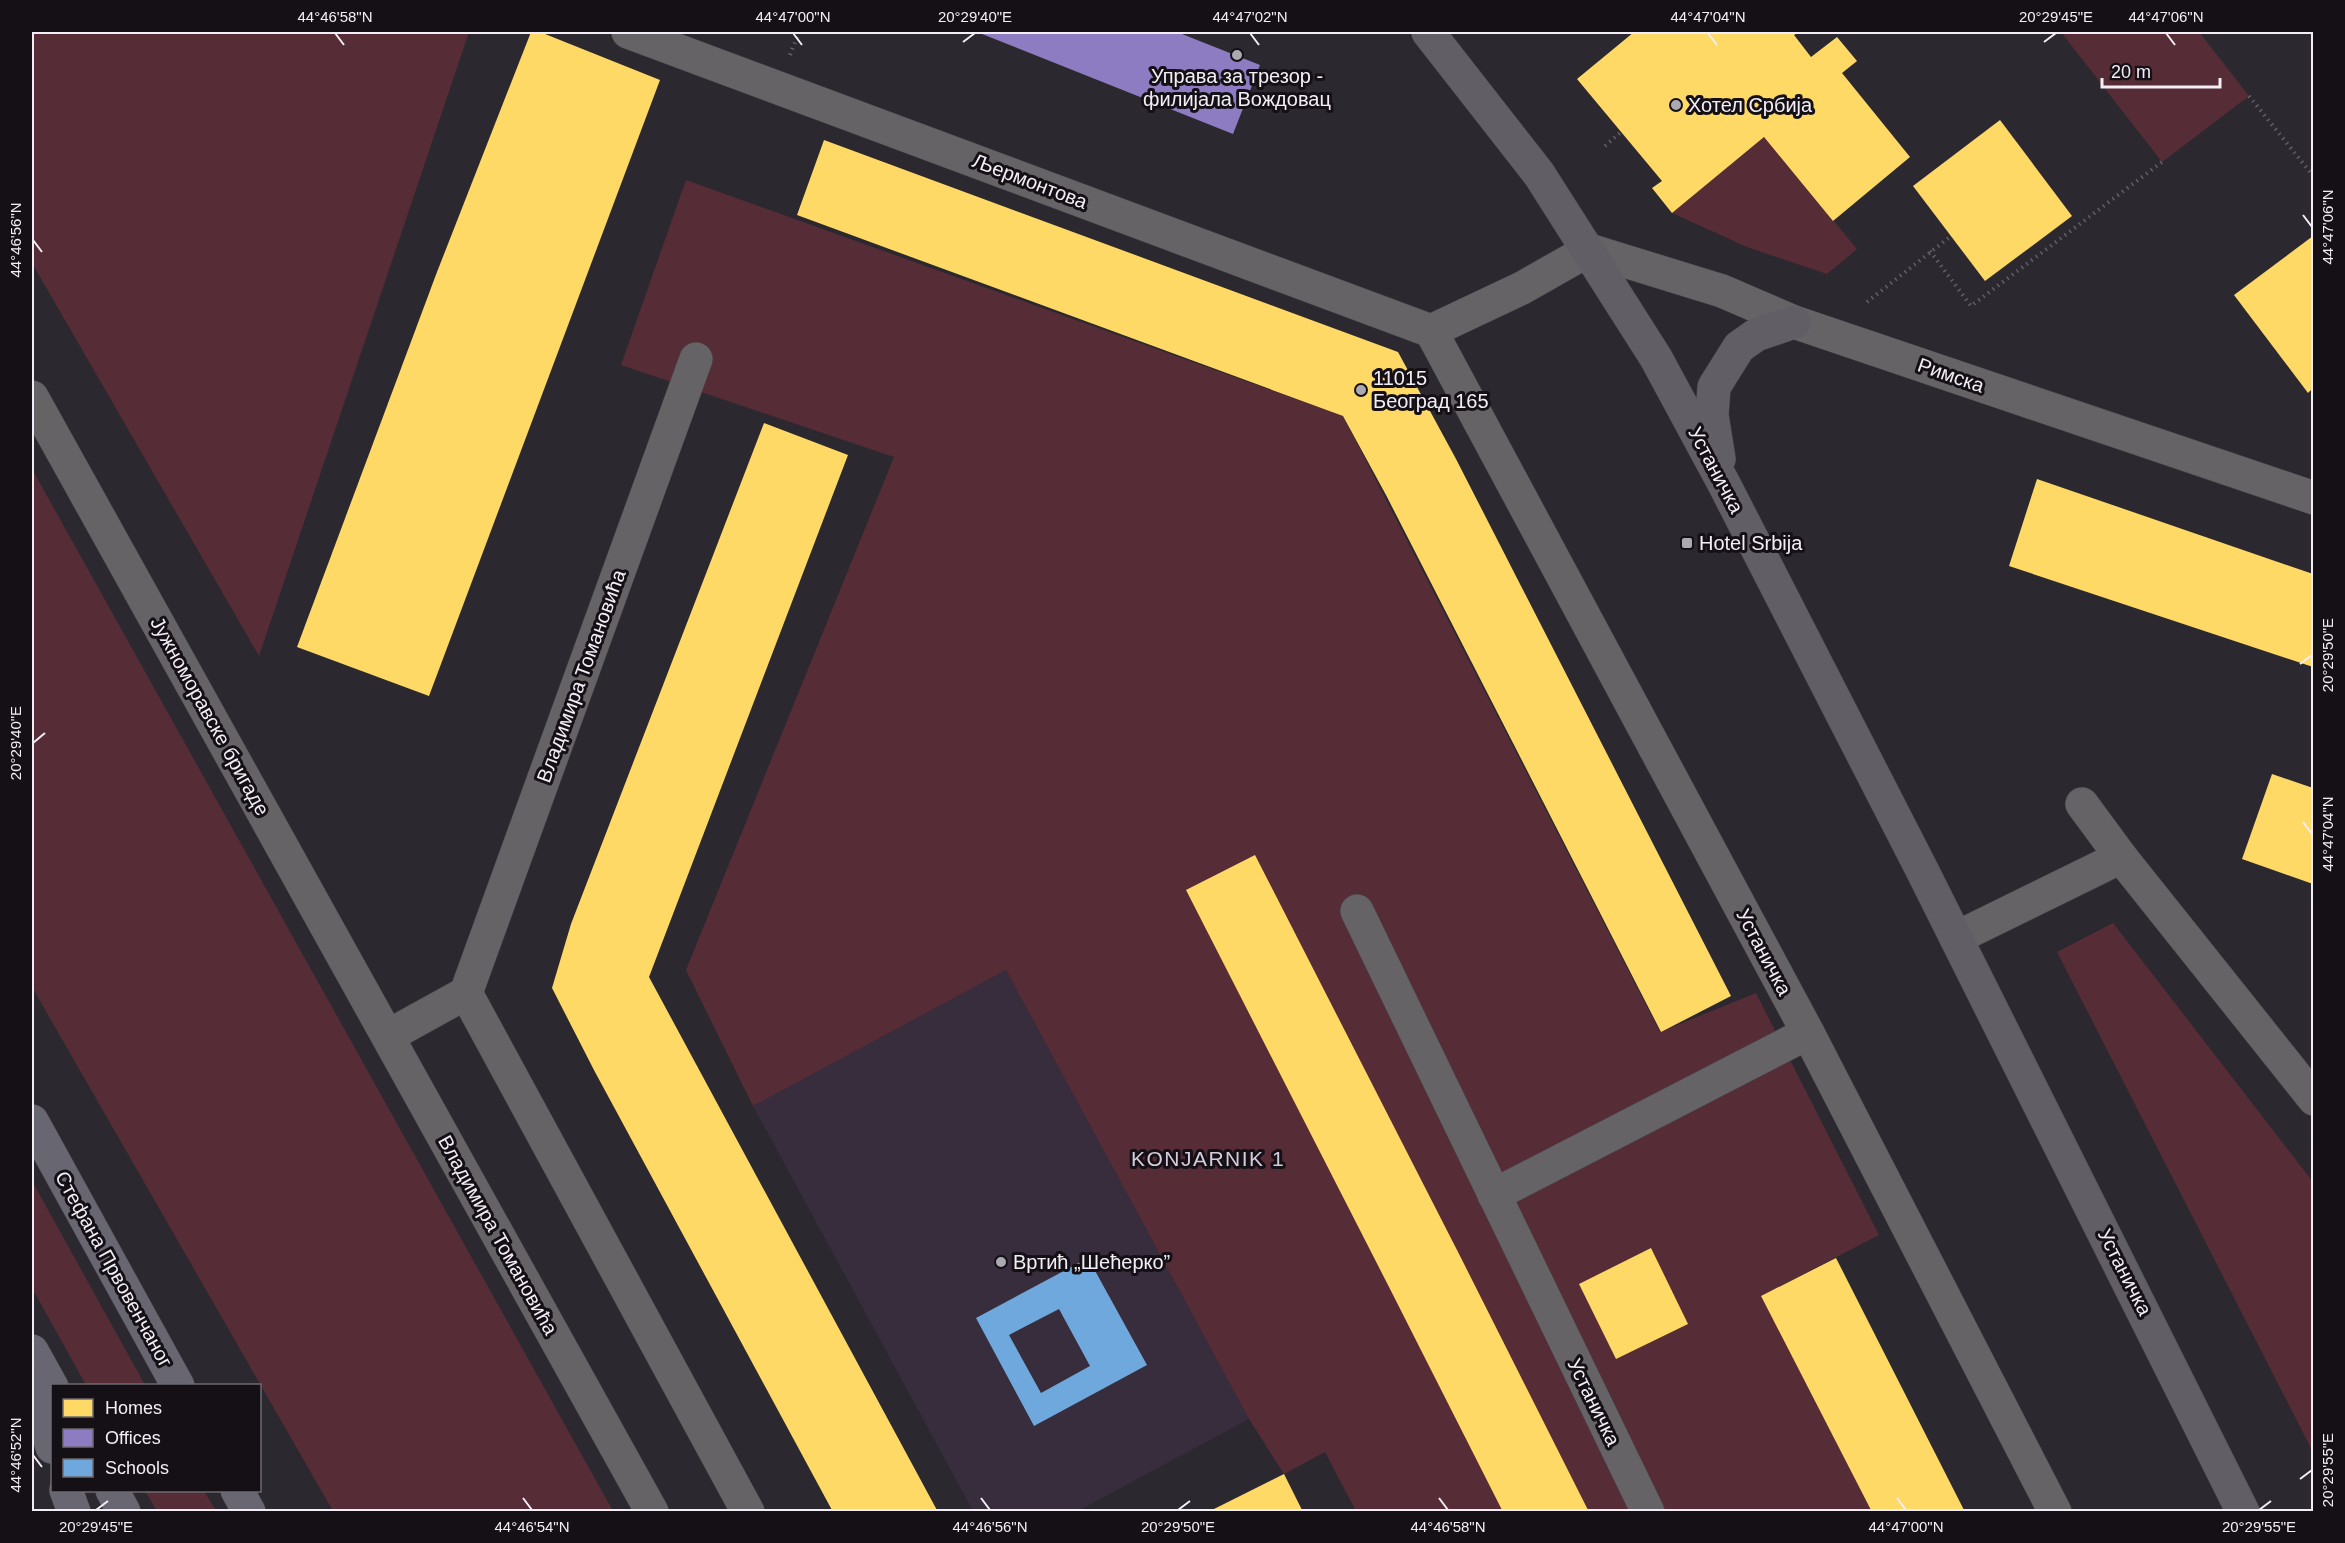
<svg xmlns="http://www.w3.org/2000/svg" width="2345" height="1543" font-family="Arial,sans-serif">
	<style>
		.built { fill: #372d3d }
		.green { fill: #562d36 }
		.homes { fill: #ffd966 }
		.offices { fill: #8e7cc3 }
		.schools { fill: #6fa8dc; fill-rule: evenodd }
		.lines { fill: none; stroke-linecap: round; stroke-linejoin: round }
		.minor-casing { stroke: #49464c; stroke-width: 34 }
		.major-casing { stroke: #49464c; stroke-width: 34 }
		.highway-casing { stroke: #49464c; stroke-width: 34 }
		.path { stroke: #625f65; stroke-width: 4; stroke-dasharray: 1.5 4.5; stroke-linecap: butt }
		.minor { stroke: #666367; stroke-width: 33 }
		.major { stroke: #625e66; stroke-width: 33 }
		.highway { stroke: #686671; stroke-width: 33 }
		.ticks { fill: none; stroke: #f3eef6; stroke-width: 2 }
		.poi-dot { fill: #ada9b0; stroke: #141016; stroke-width: 2 }
		.labels { text-anchor: middle; stroke-width: 6; stroke-linejoin: round; paint-order: stroke }
		.poi-label { font-size: 20px; fill: #f3eef6; stroke: #141016; text-anchor: start }
		.street-label { font-size: 20px; fill: #f3eef6; stroke: #141016 }
		.neighbourhood-label { font-size: 21px; letter-spacing: 1.5px; fill: #d6cbdb; stroke: #141016 }
		.neatline { fill: none; stroke: #f3eef6; stroke-width: 2 }
		.ticks-label { font-size: 15px; text-anchor: middle; fill: #f3eef6 }
	</style>
	<rect width="100%" height="100%" fill="#2c282f"/>
	<!-- built -->
	<path class="built" d="M 1006,970 L 1249,1419 L 1078,1511 L 973,1511 L 753,1106 Z"/>
	<!-- green -->
	<g class="green">
		<path d="M 32,32 L 469,32 L 259,656 L 32,263 Z"/>
		<path d="M 2061,32 L 2199,32 L 2249,96 L 2162,162 Z"/>
		<path d="M 1764,137 L 1857,249 L 1827,274 L 1747,247 L 1672,213 Z"/>
		<path d="M 686,180 L 1343,416 L 1660,1032 L 1756,993 L 1879,1235 L 1761,1296 L 1872,1511 L 1356,1511 L 1325,1452 L 1284,1474 L 1249,1419 L 1006,970 L 753,1106 L 686,970 L 894,457 L 621,365 Z"/>
		<path d="M 32,469 L 613,1511 L 333,1511 L 32,987 Z"/>
		<path d="M 2113,923 L 2313,1182 L 2313,1452 L 2057,952 Z"/>
		<path d="M 32,1181 L 145,1385 L 86,1385 L 32,1288 Z"/>
		<path d="M 145,1491 L 204,1491 L 216,1511 L 157,1511 Z"/>
	</g>
	<!-- homes -->
	<g class="homes">
		<path d="M 531,32 L 540,32 L 660,80 L 429,696 L 297,647 L 437,272 Z"/>
		<path d="M 1634,32 L 1799,32 L 1794,35 L 1811,57 L 1837,37 L 1857,61 L 1842,73 L 1910,157 L 1833,221 L 1764,137 L 1672,213 L 1652,188 L 1662,181 L 1577,79 Z"/>
		<path d="M 2000,120 L 2072,216 L 1985,281 L 1913,186 Z"/>
		<path d="M 824,140 L 1398,352 L 1456,459 L 1731,996 L 1661,1032 L 1386,495 L 1343,416 L 797,215 Z"/>
		<path d="M 2313,236 L 2313,388 L 2308,393 L 2234,295 Z"/>
		<path d="M 764,423 L 848,455 L 649,977 L 938,1512 L 833,1512 L 595,1072 L 552,988 L 571,924 Z"/>
		<path d="M 2037,479 L 2313,574 L 2313,667 L 2009,566 Z"/>
		<path d="M 2272,774 L 2313,788 L 2313,884 L 2242,859 Z"/>
		<path d="M 1255,855 L 1457,1250 L 1589,1512 L 1503,1512 L 1388,1285 L 1186,890 Z"/>
		<path d="M 1651,1248 L 1688,1324 L 1616,1359 L 1579,1284 Z"/>
		<path d="M 1836,1258 L 1902,1388 L 1965,1512 L 1872,1512 L 1761,1296 Z"/>
		<path d="M 1284,1474 L 1303,1512 L 1215,1512 L 1214,1509 Z"/>
	</g>
	<!-- offices -->
	<path class="offices" d="M 977,32 L 1177,32 L 1260,65 L 1233,134 Z"/>
	<!-- schools -->
	<path class="schools" d="M 1088,1258 L 1147,1365 L 1034,1426 L 976,1318 ZM 1059,1309 L 1090,1366 L 1041,1393 L 1009,1335 Z"/>
	<g class="lines">
		<defs>
			<g id="minor">
				<path d="M 628,32 L 1431,331"/>
				<path d="M 1431,331 L 1808,1033 L 2055,1512"/>
				<path d="M 1431,331 L 1522,288 L 1589,250 L 1722,291 L 1794,322 L 2314,498"/>
				<path d="M 696,359 L 466,993 L 748,1512"/>
				<path d="M 32,397 L 652,1512"/>
				<path d="M 2082,804 L 2121,857 L 2314,1099"/>
				<path d="M 1357,911 L 1648,1512"/>
				<path d="M 1956,938 L 2121,857"/>
				<path d="M 388,1036 L 466,993"/>
				<path d="M 1494,1195 L 1808,1033"/>
			</g>
			<g id="major">
				<path d="M 1428,32 L 1539,174 L 1656,358 L 1724,484 L 1921,868 L 2243,1512"/>
				<path d="M 1719,459 L 1712,415 L 1714,387 L 1739,347 L 1756,335 L 1794,322"/>
			</g>
			<g id="highway">
				<path d="M 32,1121 L 178,1386"/>
				<path d="M 32,1351 L 52,1387"/>
				<path d="M 32,1379 L 52,1447"/>
				<path d="M 66,1490 L 74,1512"/>
				<path d="M 112,1490 L 124,1512"/>
				<path d="M 237,1490 L 249,1512"/>
			</g>
		</defs>
		<!-- minor casing -->
		<use href="#minor" class="minor-casing"/>
		<!-- major casing -->
		<use href="#major" class="major-casing"/>
		<!-- highway casing -->
		<use href="#highway" class="highway-casing"/>
		<!-- path -->
		<g class="path">
			<path d="M 790,55 L 799,32"/>
			<path d="M 2249,96 L 2314,177"/>
			<path d="M 1605,146 L 1621,132"/>
			<path d="M 1930,251 L 1971,306 L 2162,162"/>
			<path d="M 1867,302 L 1951,236"/>
		</g>
		<!-- minor -->
		<use href="#minor" class="minor"/>
		<!-- major -->
		<use href="#major" class="major"/>
		<!-- highway -->
		<use href="#highway" class="highway"/>
	</g>
	<!-- ticks -->
	<path class="ticks" d="M 335,33 L 344,45M 793,33 L 802,45M 1250,33 L 1259,45M 1708,33 L 1717,45M 2166,33 L 2175,45M 963,42 L 975,33M 2044,42 L 2056,33M 2303,215 L 2312,227M 33,240 L 42,252M 2300,664 L 2312,655M 33,743 L 45,733M 2303,822 L 2312,834M 33,1455 L 42,1467M 2300,1479 L 2312,1470M 523,1498 L 532,1510M 981,1498 L 990,1510M 1439,1498 L 1448,1510M 1897,1498 L 1906,1510M 96,1510 L 108,1501M 1178,1510 L 1190,1501M 2259,1510 L 2271,1501"/>
	<!-- markers -->
	<g class="poi-dot">
		<circle cx="1237" cy="55" r="6"/>
		<circle cx="1676" cy="105" r="6"/>
		<circle cx="1361" cy="390" r="6"/>
		<rect x="1681" y="537" width="12" height="12" rx="3"/>
		<circle cx="1001" cy="1262" r="6"/>
	</g>
	<g class="labels">
		<!-- poi labels -->
		<g class="poi-label">
			<text x="1237" y="83" text-anchor="middle">Управа за трезор -<tspan x="1237" dy="23">филијала Вождовац</tspan></text>
			<text x="1688" y="112">Хотел Србија</text>
			<text x="1373" y="385">11015<tspan x="1373" dy="23">Београд 165</tspan></text>
			<text x="1699" y="550">Hotel Srbija</text>
			<text x="1013" y="1269">Вртић „Шећерко”</text>
		</g>
		<!-- street labels -->
		<g class="street-label">
			<text transform="translate(1030 181) rotate(21)" y="7">Љермонтова</text>
			<text transform="translate(1951 375) rotate(19)" y="7">Римска</text>
			<text transform="translate(1716 470) rotate(62)" y="7">Устаничка</text>
			<text transform="translate(581 676) rotate(-70)" y="7">Владимира Томановића</text>
			<text transform="translate(210 716) rotate(61)" y="7">Јужноморавске бригаде</text>
			<text transform="translate(1764 952) rotate(62)" y="7">Устаничка</text>
			<text transform="translate(498 1235) rotate(61)" y="7">Владимира Томановића</text>
			<text transform="translate(114 1269) rotate(61)" y="7">Стефана Првовенчаног</text>
			<text transform="translate(2125 1272) rotate(63)" y="7">Устаничка</text>
			<text transform="translate(1594 1402) rotate(64)" y="7">Устаничка</text>
		</g>
		<!-- neighbourhood labels -->
		<g class="neighbourhood-label">
			<text x="1208" y="1166">KONJARNIK 1</text>
		</g>
	</g>
	<!-- border -->
	<rect width="2345" height="1543" fill="none" stroke="#141016" stroke-width="66"/>
	<!-- legend -->
	<rect x="51" y="1384" width="210" height="108" fill="#141016" stroke="#6d6970" stroke-width="1.5"/>
	<rect x="63" y="1399" width="30" height="18" fill="#ffd966" stroke="#6d6970" stroke-width="1.5"/>
	<text x="105" y="1414" font-size="18" fill="#f3eef6">Homes</text>
	<rect x="63" y="1429" width="30" height="18" fill="#8e7cc3" stroke="#6d6970" stroke-width="1.5"/>
	<text x="105" y="1444" font-size="18" fill="#f3eef6">Offices</text>
	<rect x="63" y="1459" width="30" height="18" fill="#6fa8dc" stroke="#6d6970" stroke-width="1.5"/>
	<text x="105" y="1474" font-size="18" fill="#f3eef6">Schools</text>
	<!-- scale -->
	<path d="M2102 78v9h118v-9" fill="none" stroke="#f3eef6" stroke-width="3"/>
	<text x="2111" y="78" font-size="18" fill="#f3eef6" stroke="#141016" stroke-width="4.5" paint-order="stroke">20 m</text>
	<rect x="33" y="33" width="2279" height="1477" class="neatline"/>
	<g class="ticks-label">
		<text x="335" y="22">44°46'58"N</text>
		<text x="793" y="22">44°47'00"N</text>
		<text x="975" y="22">20°29'40"E</text>
		<text x="1250" y="22">44°47'02"N</text>
		<text x="1708" y="22">44°47'04"N</text>
		<text x="2056" y="22">20°29'45"E</text>
		<text x="2166" y="22">44°47'06"N</text>
		<text transform="translate(2328 227) rotate(-90)" y="5">44°47'06"N</text>
		<text transform="translate(16 240) rotate(-90)" y="5">44°46'56"N</text>
		<text transform="translate(2328 655) rotate(-90)" y="5">20°29'50"E</text>
		<text transform="translate(16 743) rotate(-90)" y="5">20°29'40"E</text>
		<text transform="translate(2328 834) rotate(-90)" y="5">44°47'04"N</text>
		<text transform="translate(16 1455) rotate(-90)" y="5">44°46'52"N</text>
		<text transform="translate(2328 1470) rotate(-90)" y="5">20°29'55"E</text>
		<text x="96" y="1532">20°29'45"E</text>
		<text x="532" y="1532">44°46'54"N</text>
		<text x="990" y="1532">44°46'56"N</text>
		<text x="1178" y="1532">20°29'50"E</text>
		<text x="1448" y="1532">44°46'58"N</text>
		<text x="1906" y="1532">44°47'00"N</text>
		<text x="2259" y="1532">20°29'55"E</text>
	</g>
</svg>
